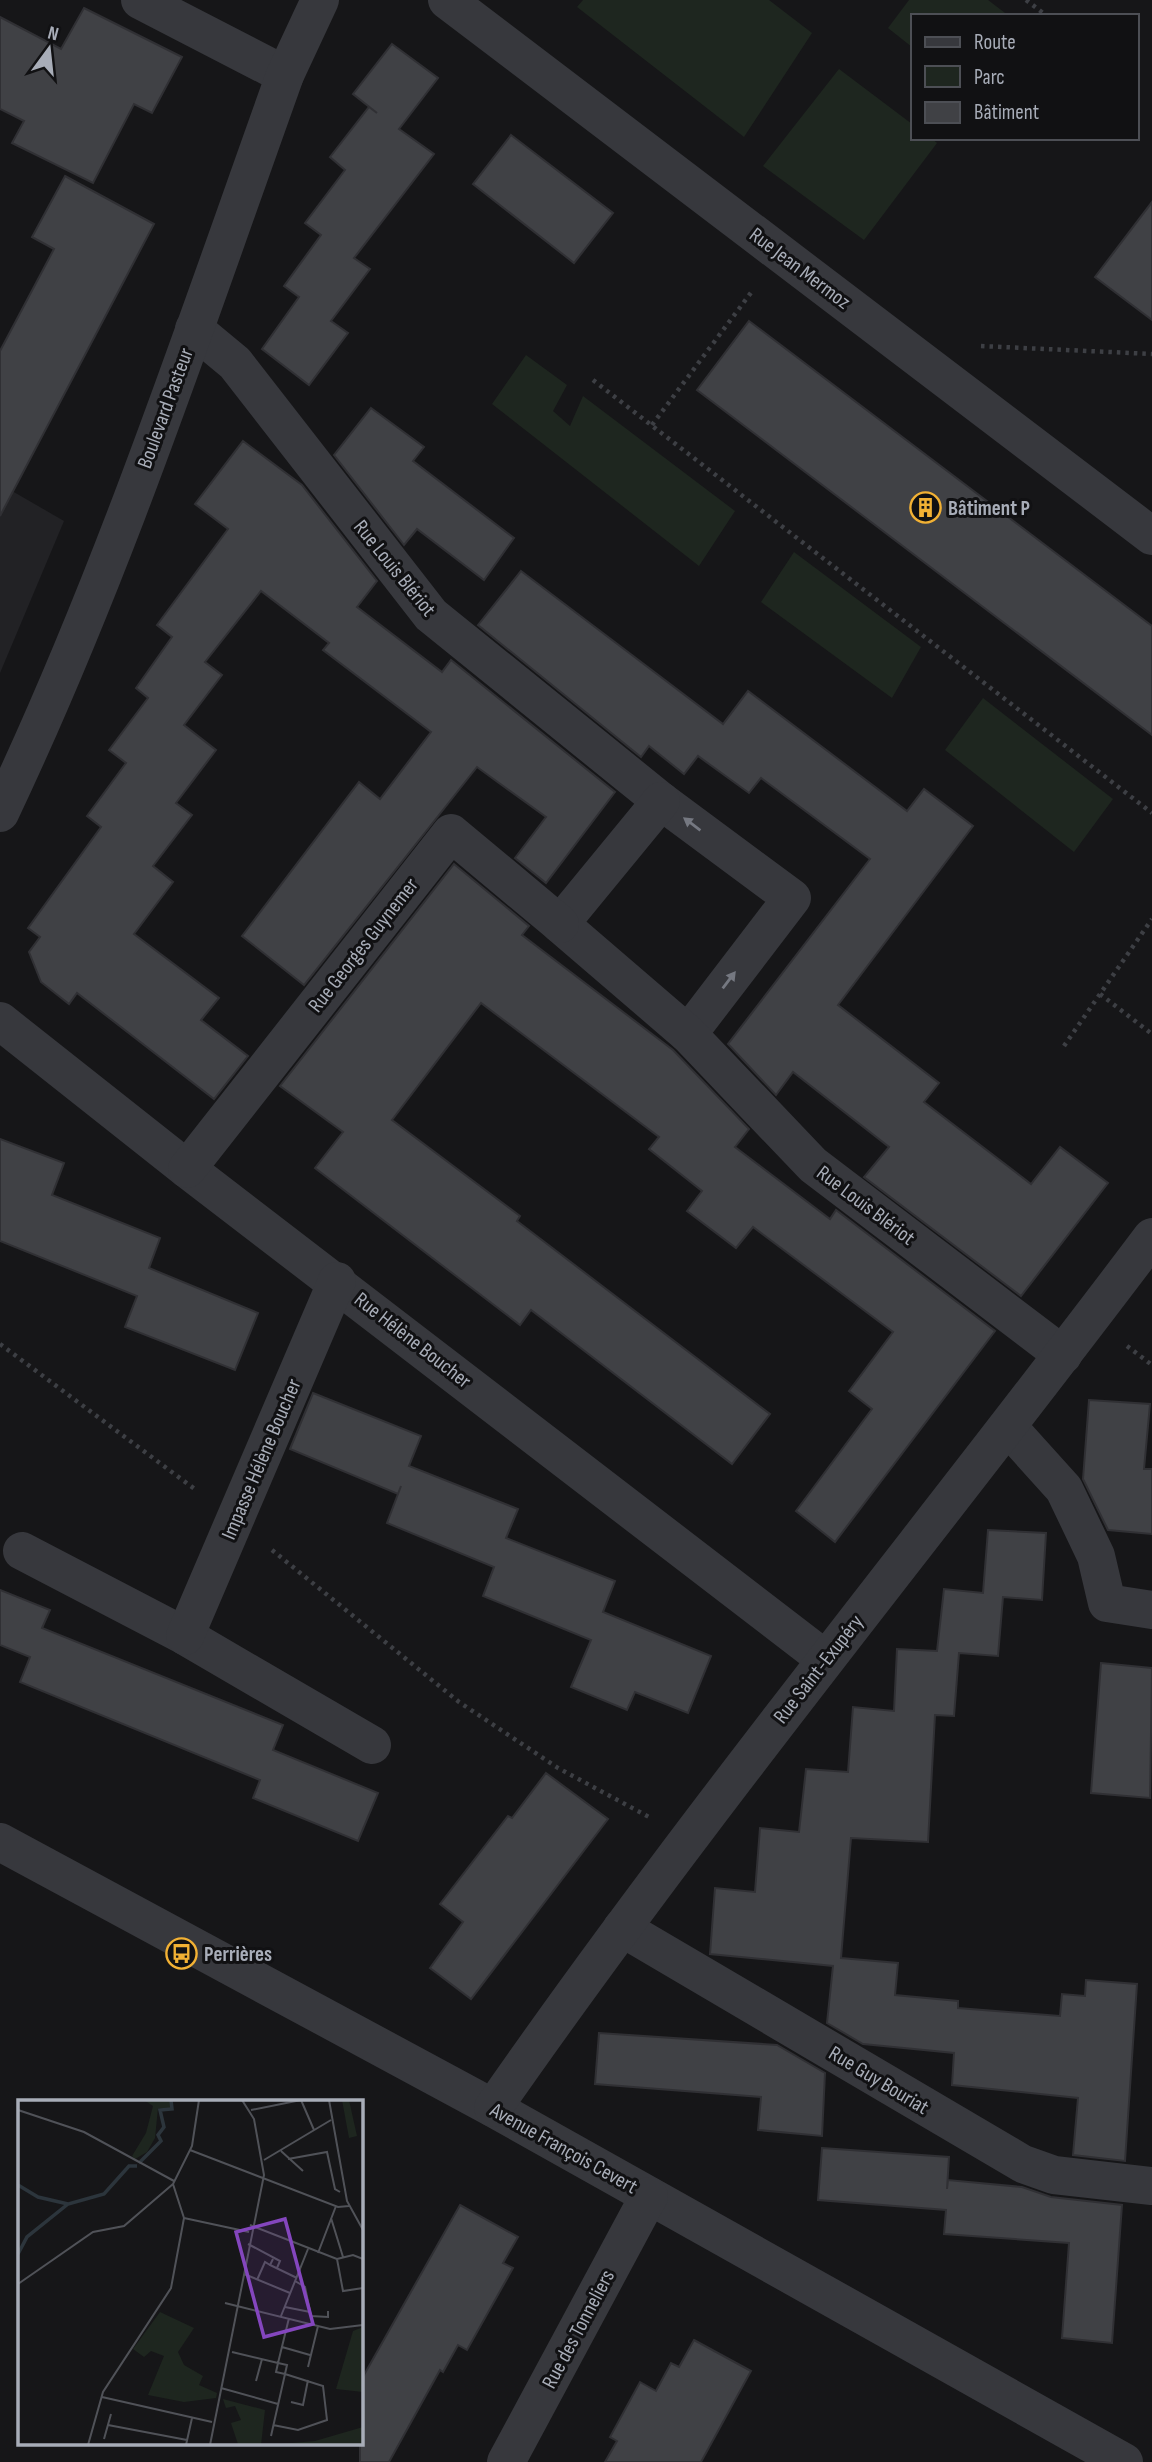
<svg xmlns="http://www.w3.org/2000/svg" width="1152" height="2462" font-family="'Sofia Sans Condensed',sans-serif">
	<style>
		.built { fill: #222225 }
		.green { fill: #1e261f }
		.building { fill: #404145; stroke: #303034; stroke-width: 2 }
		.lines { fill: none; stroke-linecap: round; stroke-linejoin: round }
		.path { stroke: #3d3f44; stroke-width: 4.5; stroke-dasharray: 3.5 5; stroke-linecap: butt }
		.minor { stroke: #37383d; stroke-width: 38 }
		.oneway { fill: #757881 }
		.labels { text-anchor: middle; stroke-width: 6; stroke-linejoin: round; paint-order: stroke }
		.street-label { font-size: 21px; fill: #a8adb8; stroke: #111113 }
		.poi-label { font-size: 21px; font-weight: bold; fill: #a8adb8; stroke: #111113; text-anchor: start }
		.inset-river { fill: none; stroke: #2c353c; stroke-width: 3.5 }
		.inset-road { fill: none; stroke: #505258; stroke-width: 2 }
		.view { fill: #8446be; fill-opacity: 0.15; stroke: #8446be; stroke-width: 3.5 }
		.inset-edge { fill: none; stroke: #a8adb8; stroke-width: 3.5 }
	</style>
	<rect width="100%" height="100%" fill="#161618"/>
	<!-- built -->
	<path class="built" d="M 0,484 L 64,521 L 0,673 Z"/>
	<!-- green -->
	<g class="green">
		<path d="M 583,0 L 769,0 L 812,33 L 744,137 L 577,7 Z"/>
		<path d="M 909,0 L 988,0 L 1009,16 L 912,16 L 912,47 L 888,28 Z"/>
		<path d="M 839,69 L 912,124 L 912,138 L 931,138 L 937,143 L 864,240 L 763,166 Z"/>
		<path d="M 526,355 L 567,385 L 553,411 L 570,426 L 583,396 L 735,511 L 699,566 L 492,404 Z"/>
		<path d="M 794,552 L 921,647 L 892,698 L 761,602 Z"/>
		<path d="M 983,698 L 1113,799 L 1074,852 L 945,750 Z"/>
	</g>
	<!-- building -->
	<g class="building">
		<path d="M 84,8 L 182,57 L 152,113 L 134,104 L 93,183 L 12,143 L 24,121 L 0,109 L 0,17 L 61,49 Z"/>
		<path d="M 392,44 L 438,78 L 399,129 L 434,154 L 354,258 L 370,269 L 331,321 L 348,333 L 309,385 L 262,349 L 299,297 L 284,286 L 321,235 L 305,223 L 345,170 L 330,157 L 369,107 L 377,113 L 353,94 Z"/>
		<path d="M 511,135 L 613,213 L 574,263 L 473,184 Z"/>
		<path d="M 65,176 L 154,224 L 0,516 L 0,351 L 54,249 L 32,237 Z"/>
		<path d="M 1152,202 L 1152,320 L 1095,277 Z"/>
		<path d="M 749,321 L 1152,626 L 1152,735 L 697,390 Z"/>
		<path d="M 371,408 L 424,447 L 413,461 L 514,538 L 484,580 L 417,529 L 404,545 L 334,455 Z"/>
		<path d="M 243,441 L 302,485 L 377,581 L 357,607 L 442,672 L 451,660 L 615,792 L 546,883 L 515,858 L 546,817 L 477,767 L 304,985 L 242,936 L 359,782 L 380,799 L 431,732 L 323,650 L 329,643 L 261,591 L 205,662 L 222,675 L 184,725 L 216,750 L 176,803 L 192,815 L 153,866 L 173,882 L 134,934 L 219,998 L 201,1020 L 248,1056 L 214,1099 L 77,993 L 69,1004 L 41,982 L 29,952 L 40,937 L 28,928 L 101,827 L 87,816 L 126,763 L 109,750 L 148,698 L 136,688 L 172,637 L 157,625 L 228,529 L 195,504 Z"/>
		<path d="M 521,571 L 723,724 L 748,691 L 907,811 L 924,789 L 973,826 L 838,1005 L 939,1083 L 924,1102 L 1031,1184 L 1060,1147 L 1108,1183 L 1021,1296 L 864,1177 L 889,1147 L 793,1072 L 776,1095 L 728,1044 L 870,859 L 761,778 L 749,793 L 698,756 L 684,774 L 649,746 L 641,757 L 478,625 Z"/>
		<path d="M 454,864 L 529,926 L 522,935 L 673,1050 L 749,1129 L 735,1147 L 830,1219 L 836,1210 L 995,1331 L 835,1542 L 796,1511 L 872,1409 L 849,1391 L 893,1332 L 753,1227 L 736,1248 L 687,1211 L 702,1191 L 649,1149 L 659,1137 L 481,1003 L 392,1120 L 520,1216 L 517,1221 L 770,1414 L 732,1464 L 531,1310 L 520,1325 L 315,1168 L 343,1132 L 280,1086 Z"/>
		<path d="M 0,1139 L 64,1163 L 52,1195 L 160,1238 L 149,1268 L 258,1313 L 235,1370 L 125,1327 L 137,1296 L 0,1241 Z"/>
		<path d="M 313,1393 L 421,1436 L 409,1466 L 518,1509 L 506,1538 L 615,1581 L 603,1612 L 711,1656 L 688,1713 L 635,1692 L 627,1710 L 571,1687 L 591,1640 L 483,1596 L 494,1567 L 387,1523 L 401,1486 L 398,1494 L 290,1449 Z"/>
		<path d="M 1089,1400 L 1150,1404 L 1144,1469 L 1152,1469 L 1152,1534 L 1108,1530 L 1083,1479 Z"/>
		<path d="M 988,1530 L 1046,1533 L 1042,1600 L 1003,1597 L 998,1656 L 959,1653 L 954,1716 L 935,1715 L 928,1842 L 851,1838 L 841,1958 L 898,1963 L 895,1995 L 958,2001 L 958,2008 L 1060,2016 L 1062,1994 L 1085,1996 L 1086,1980 L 1137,1984 L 1125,2161 L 1073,2155 L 1078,2098 L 952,2085 L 954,2053 L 863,2044 L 827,2023 L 833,1966 L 710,1954 L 715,1888 L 755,1892 L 760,1828 L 799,1832 L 806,1769 L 848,1772 L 853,1707 L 894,1711 L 897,1649 L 937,1651 L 944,1589 L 983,1593 Z"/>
		<path d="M 0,1590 L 50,1610 L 42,1628 L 283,1725 L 273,1750 L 378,1793 L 358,1841 L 253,1798 L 260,1780 L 20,1682 L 30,1657 L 0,1645 Z"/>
		<path d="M 1101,1663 L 1152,1668 L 1150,1798 L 1091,1793 Z"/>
		<path d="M 546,1773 L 608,1819 L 471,1999 L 430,1968 L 463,1922 L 440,1904 L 508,1816 L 512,1818 Z"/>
		<path d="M 599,2033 L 777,2045 L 825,2073 L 822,2136 L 758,2130 L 761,2097 L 595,2084 Z"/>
		<path d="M 822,2148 L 949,2157 L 947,2189 L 948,2180 L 1022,2187 L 1051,2197 L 1122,2205 L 1112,2343 L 1062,2338 L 1069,2243 L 944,2234 L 946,2210 L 818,2200 Z"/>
		<path d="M 460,2205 L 518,2237 L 503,2263 L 513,2268 L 467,2350 L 458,2345 L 443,2372 L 440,2370 L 389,2462 L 360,2462 L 360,2382 Z"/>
		<path d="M 694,2340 L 751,2371 L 701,2462 L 605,2462 L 617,2441 L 610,2437 L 640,2382 L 656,2391 L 671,2363 L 679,2367 Z"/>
	</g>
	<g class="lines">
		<!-- path -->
		<g class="path">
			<path d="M 1026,0 L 1047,16"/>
			<path d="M 981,346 L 1152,354"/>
			<path d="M 593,380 L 1152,813"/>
			<path d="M 652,425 L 753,290"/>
			<path d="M 1100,994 L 1152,1034"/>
			<path d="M 1064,1046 L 1152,919"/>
			<path d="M 0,1344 L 196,1490"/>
			<path d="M 1127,1346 L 1152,1365"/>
			<path d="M 272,1550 L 459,1702 L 558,1768 L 649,1817"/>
		</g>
		<!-- minor -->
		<g class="minor">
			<path d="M 140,0 L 285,75"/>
			<path d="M 447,0 L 1152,536"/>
			<path d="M 194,329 L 235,363 L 431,615 L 661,801 L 792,898 L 688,1034"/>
			<path d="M 661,801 L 560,924 L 688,1034 L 813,1165 L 1063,1355"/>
			<path d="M 0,813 C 113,575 196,323 285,75 L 320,0"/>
			<path d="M 0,1021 L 187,1169 L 825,1659"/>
			<path d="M 187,1169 L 451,833 L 560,924"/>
			<path d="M 1009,1428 L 1064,1489 L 1096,1556 L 1107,1603 L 1152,1610"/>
			<path d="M 22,1551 L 185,1636 L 372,1745"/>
			<path d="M 185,1636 L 337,1281"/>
			<path d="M 0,1842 L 493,2108 L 1124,2462"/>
			<path d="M 622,1928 L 1023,2164 L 1054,2175 L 1152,2186"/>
			<path d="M 493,2108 C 701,1809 933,1528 1152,1237"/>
			<path d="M 506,2462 L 649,2196"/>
		</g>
	</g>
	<!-- one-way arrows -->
	<defs><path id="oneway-solid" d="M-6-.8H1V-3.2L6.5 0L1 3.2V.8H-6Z" transform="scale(1.75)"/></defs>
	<g class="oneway">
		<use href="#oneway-solid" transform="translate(692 824) rotate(-143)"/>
		<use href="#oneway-solid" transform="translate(729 980) rotate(-53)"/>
	</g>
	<!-- icons -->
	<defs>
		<symbol id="building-ring" viewBox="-11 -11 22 22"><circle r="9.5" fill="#111113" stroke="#f2b134" stroke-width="1.5"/><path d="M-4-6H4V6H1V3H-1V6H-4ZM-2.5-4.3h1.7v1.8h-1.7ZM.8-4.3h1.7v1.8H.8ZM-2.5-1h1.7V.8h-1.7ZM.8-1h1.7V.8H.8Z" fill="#f2b134"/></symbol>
		<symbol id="bus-ring" viewBox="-11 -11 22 22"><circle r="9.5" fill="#111113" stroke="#f2b134" stroke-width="1.5"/><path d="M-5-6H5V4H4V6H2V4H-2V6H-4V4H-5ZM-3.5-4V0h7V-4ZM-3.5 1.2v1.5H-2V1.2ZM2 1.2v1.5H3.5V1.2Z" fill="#f2b134"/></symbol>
	</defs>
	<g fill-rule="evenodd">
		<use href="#building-ring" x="908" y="490" width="35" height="35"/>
		<use href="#bus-ring" x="164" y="1936" width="35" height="35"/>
	</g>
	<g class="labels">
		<!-- street labels -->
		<g class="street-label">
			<text transform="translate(800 268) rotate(37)" y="7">Rue Jean Mermoz</text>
			<text transform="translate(165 408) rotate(-70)" y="7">Boulevard Pasteur</text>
			<text transform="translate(395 568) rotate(51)" y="7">Rue Louis Blériot</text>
			<text transform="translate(363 945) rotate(-52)" y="7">Rue Georges Guynemer</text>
			<text transform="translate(866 1205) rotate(37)" y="7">Rue Louis Blériot</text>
			<text transform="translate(413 1340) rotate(38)" y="7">Rue Hélène Boucher</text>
			<text transform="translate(261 1459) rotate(-67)" y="7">Impasse Hélène Boucher</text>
			<text transform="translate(818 1669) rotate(-52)" y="7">Rue Saint-Exupéry</text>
			<text transform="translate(879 2080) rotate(31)" y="7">Rue Guy Bouriat</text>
			<text transform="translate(564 2148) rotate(29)" y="7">Avenue François Cevert</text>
			<text transform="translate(578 2329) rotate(-62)" y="7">Rue des Tonneliers</text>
		</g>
		<!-- poi labels -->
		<g class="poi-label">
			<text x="948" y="515">Bâtiment P</text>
			<text x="204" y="1961">Perrières</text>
		</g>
	</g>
	<!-- overview -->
	<g transform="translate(18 2100)">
		<rect width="345" height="345" fill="#161618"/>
		<path d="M 126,0 L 153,0 L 152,9 L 140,8 L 137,38 L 129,52 L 117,59 L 114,56 L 128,33 L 135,6 ZM 324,0 L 331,0 L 339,36 L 331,38 ZM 142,212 L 176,228 L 160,252 L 166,265 L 185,276 L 181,285 L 199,293 L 198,298 L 166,302 L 130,295 L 146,256 L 133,251 L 126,257 L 115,249 ZM 345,227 L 345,292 L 318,289 L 335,231 ZM 205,299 L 247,310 L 243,345 L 220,344 L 213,323 L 223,320 L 217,306 L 208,308 ZM 345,327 L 345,345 L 251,345 L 297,341 Z" fill="#1e261f"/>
		<path class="inset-river" d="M 121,63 L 143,41 L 140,35 L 146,27 L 142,10 L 154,9 L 153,0M 0,85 L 20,97 L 50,104M 0,154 L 9,137 L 50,104 L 86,94 L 111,66 L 119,66"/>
		<path class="inset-road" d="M 283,0 L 296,30M 311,0 L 329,101 L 345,130M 0,10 L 66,32 L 156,81M 233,10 L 283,0M 172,50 L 320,107 L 331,106M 263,51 L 285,71M 270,59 L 309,52 L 317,89 L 322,92M 246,60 L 313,20M 166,118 L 231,132M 313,118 L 325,157M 232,125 L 319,159 L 325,191 L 345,188M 230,144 L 262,161 L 259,168M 300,153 L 318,106M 255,159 L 252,165 L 279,178M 319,159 L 335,155 L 345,159M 226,174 L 272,193M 239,180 L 247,162 L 252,165M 277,181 L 287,187 L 293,216 L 310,217 L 310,211M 0,184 L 75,132 L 106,126 L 155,84M 207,203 L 312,229 L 345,225M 267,207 L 292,212M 263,216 L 290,149M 264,247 L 292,255M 214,252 L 260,263M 260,263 L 271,218M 260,263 L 269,265 L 267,274 L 258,272 ZM 290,267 L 300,226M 238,281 L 244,259M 203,288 L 260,304M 84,297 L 194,322M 273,302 L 285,305 L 290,280M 90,325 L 169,340M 255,325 L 280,330 L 309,320 L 305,286 L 267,274M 253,336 L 267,274M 86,339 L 93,314M 70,345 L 85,292 L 153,188 L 166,118 L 155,84 L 174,46 L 181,0M 168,345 L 174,318M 192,345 L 246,75 L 236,19 L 224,0"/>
		<path class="view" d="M 267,119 L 295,224 L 246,237 L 218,132 Z"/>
		<rect width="345" height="345" class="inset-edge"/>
	</g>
	<!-- legend -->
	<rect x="911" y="14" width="228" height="126" fill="#111113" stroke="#4d4f55" stroke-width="2"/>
	<rect x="925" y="37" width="35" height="10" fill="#37383d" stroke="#4d4f55" stroke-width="2"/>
	<text x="974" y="49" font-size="21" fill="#a8adb8">Route</text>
	<rect x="925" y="66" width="35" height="21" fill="#1e261f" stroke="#4d4f55" stroke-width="2"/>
	<text x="974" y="84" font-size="21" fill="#a8adb8">Parc</text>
	<rect x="925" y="102" width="35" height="21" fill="#404145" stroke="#4d4f55" stroke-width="2"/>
	<text x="974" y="119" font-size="21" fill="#a8adb8">Bâtiment</text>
	<!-- north arrow -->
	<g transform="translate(49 49) rotate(15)" stroke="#111113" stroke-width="5" paint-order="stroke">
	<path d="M0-5L12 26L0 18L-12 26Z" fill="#a8adb8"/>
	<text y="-10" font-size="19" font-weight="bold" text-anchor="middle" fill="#a8adb8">N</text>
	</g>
</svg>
